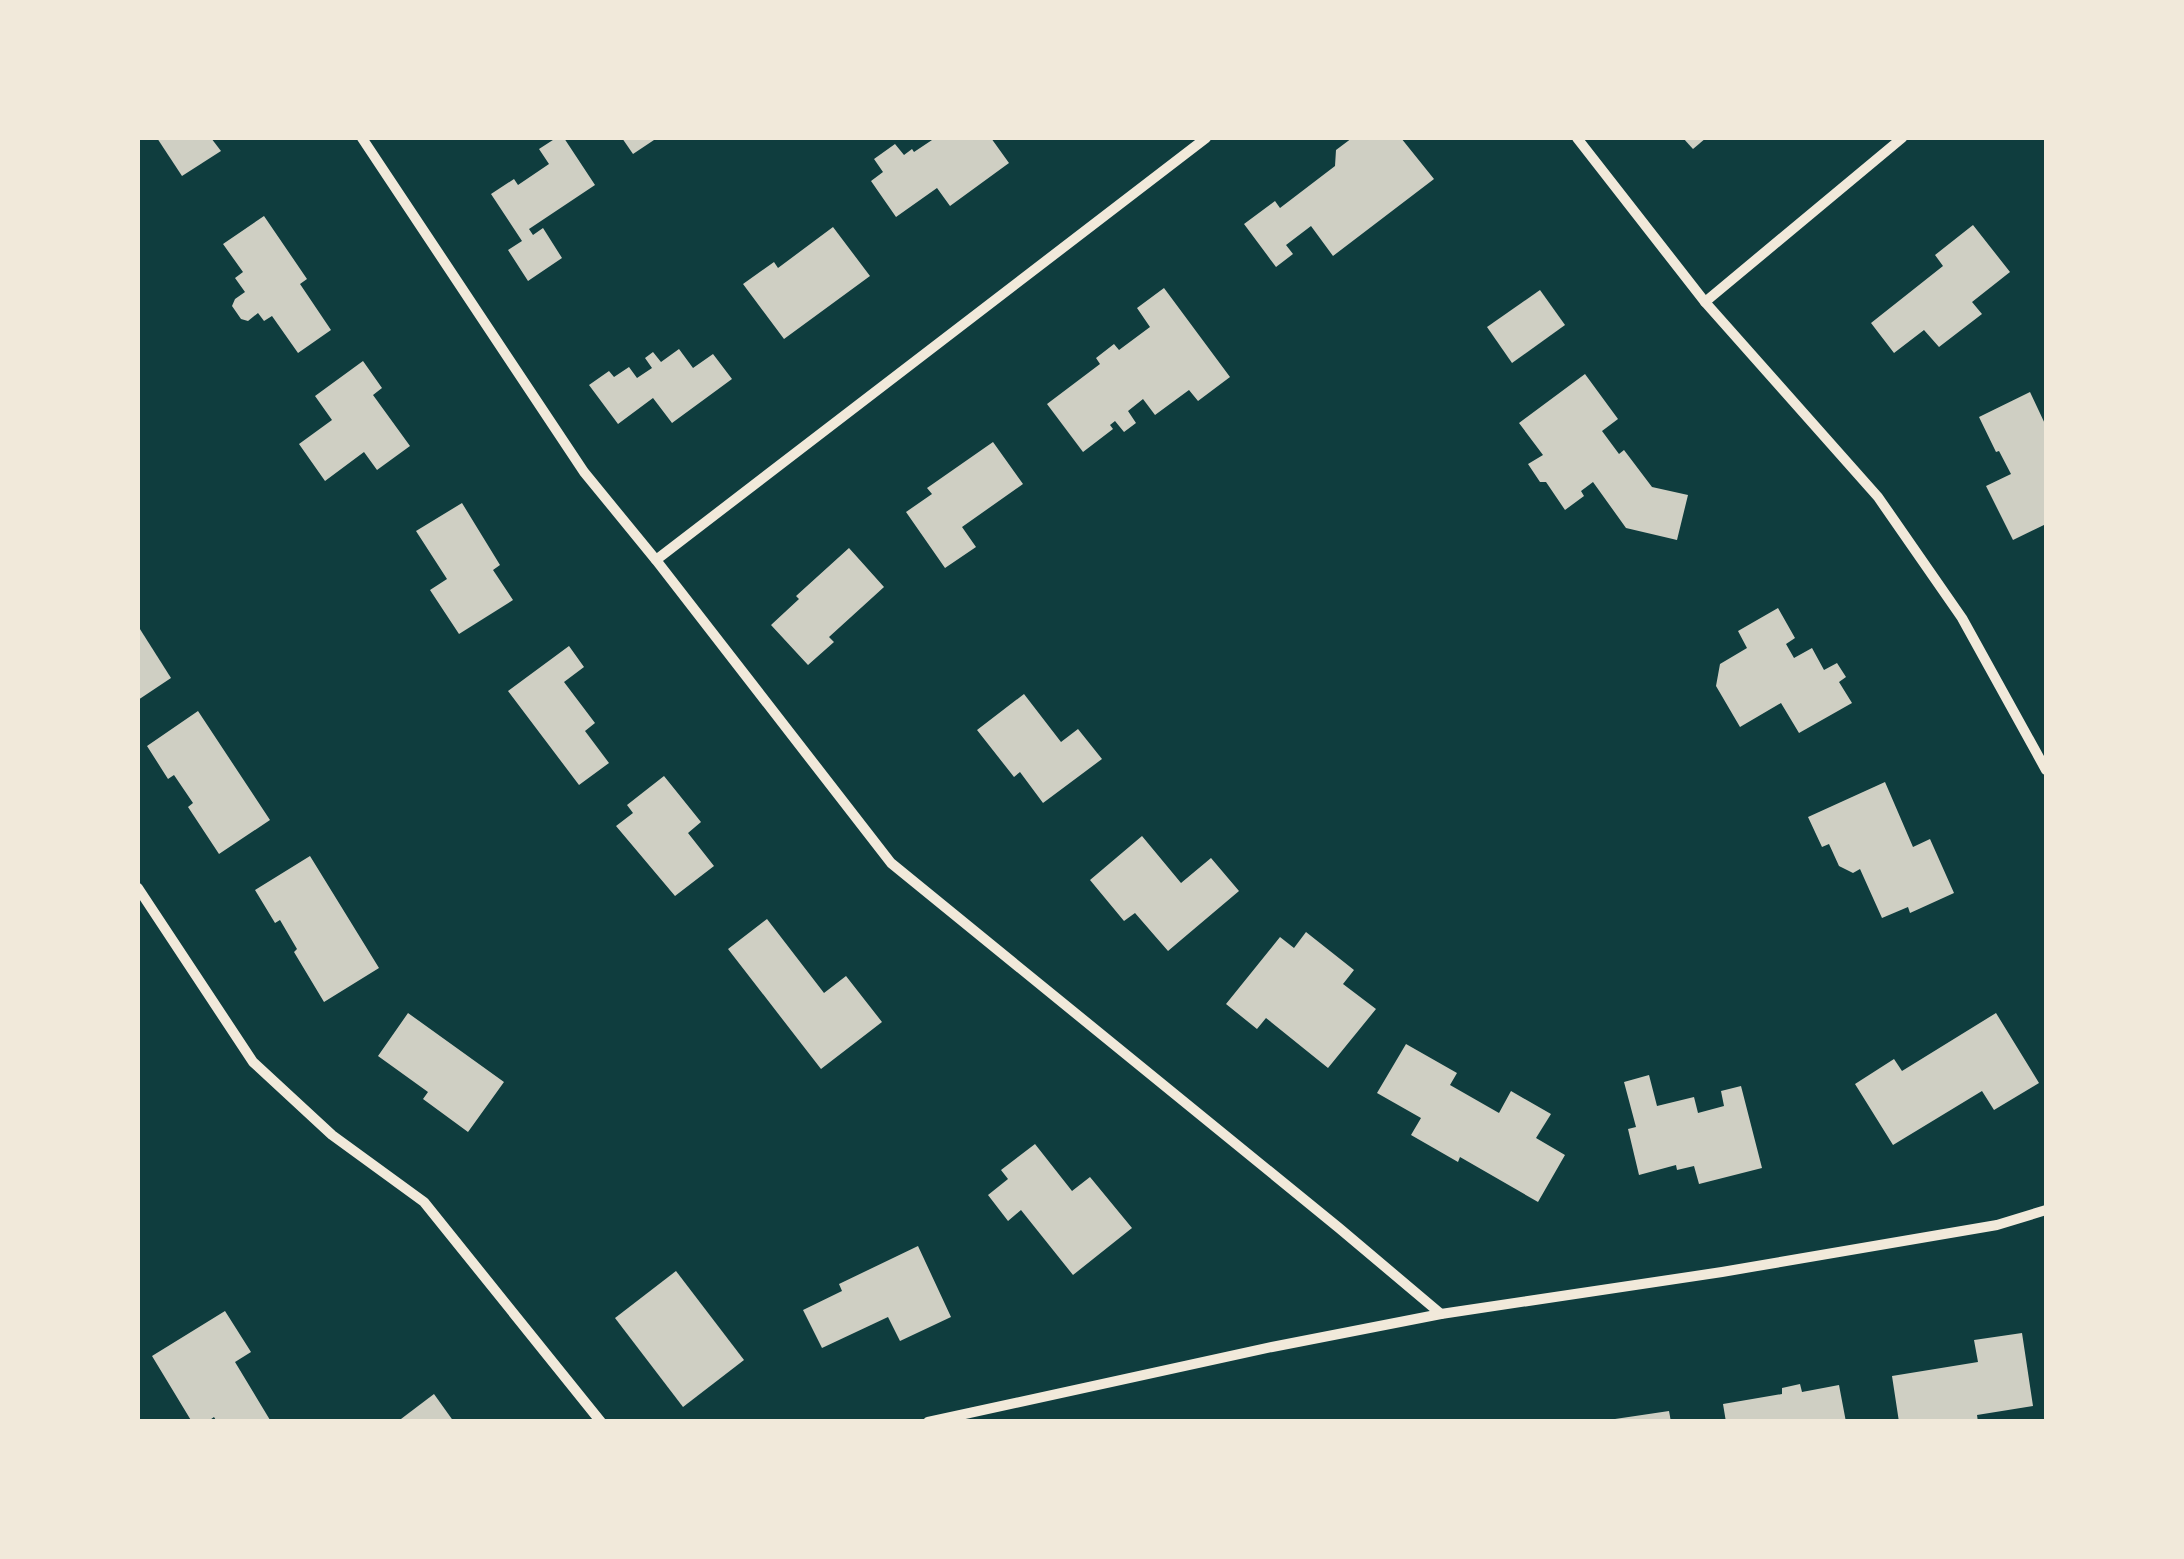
<svg xmlns="http://www.w3.org/2000/svg" width="2184" height="1559" font-family="Karla,sans-serif">
	<style>
		.building { fill: #cfcfc3 }
		.lines { fill: none; stroke-linecap: round; stroke-linejoin: round }
		.minor { stroke: #f1e9da; stroke-width: 10 }
	</style>
	<rect width="100%" height="100%" fill="#0f3d3e"/>
	<!-- building -->
	<g class="building">
		<path d="M 157,138 L 211,138 L 221,151 L 182,176 Z"/>
		<path d="M 556,138 L 564,138 L 595,185 L 529,229 L 533,235 L 543,228 L 562,258 L 528,281 L 508,250 L 522,241 L 491,194 L 514,179 L 518,185 L 549,164 L 539,149 Z"/>
		<path d="M 622,138 L 657,138 L 633,154 Z"/>
		<path d="M 935,138 L 991,138 L 1009,163 L 950,206 L 937,188 L 896,217 L 871,181 L 883,172 L 874,159 L 895,144 L 904,155 L 912,149 L 914,152 Z"/>
		<path d="M 1352,138 L 1401,138 L 1434,179 L 1333,256 L 1311,226 L 1286,245 L 1293,254 L 1276,267 L 1244,224 L 1275,201 L 1280,208 L 1335,166 L 1336,150 Z"/>
		<path d="M 1683,138 L 1706,138 L 1693,149 Z"/>
		<path d="M 264,216 L 307,279 L 300,284 L 331,330 L 298,353 L 272,316 L 264,321 L 258,313 L 248,321 L 241,319 L 232,306 L 235,299 L 245,292 L 235,278 L 243,272 L 223,244 Z"/>
		<path d="M 1973,225 L 2010,272 L 1972,302 L 1982,314 L 1939,347 L 1924,330 L 1894,353 L 1871,323 L 1943,266 L 1935,255 Z"/>
		<path d="M 833,227 L 870,276 L 784,339 L 743,284 L 774,262 L 778,268 Z"/>
		<path d="M 1164,288 L 1230,377 L 1198,401 L 1189,390 L 1155,415 L 1143,399 L 1128,411 L 1136,423 L 1124,432 L 1115,421 L 1110,425 L 1113,429 L 1083,452 L 1047,404 L 1100,364 L 1096,358 L 1114,344 L 1119,350 L 1150,327 L 1137,308 Z"/>
		<path d="M 1540,290 L 1565,325 L 1512,363 L 1487,327 Z"/>
		<path d="M 679,349 L 693,368 L 713,354 L 732,379 L 672,423 L 653,398 L 618,424 L 589,385 L 609,371 L 614,377 L 629,367 L 637,378 L 652,368 L 645,358 L 653,352 L 661,362 Z"/>
		<path d="M 363,361 L 382,388 L 373,395 L 410,446 L 377,470 L 364,452 L 325,481 L 299,444 L 332,420 L 315,396 Z"/>
		<path d="M 1585,374 L 1618,419 L 1602,431 L 1619,454 L 1624,450 L 1652,487 L 1688,495 L 1677,540 L 1626,528 L 1593,482 L 1581,491 L 1584,496 L 1565,510 L 1546,482 L 1540,482 L 1528,464 L 1543,455 L 1519,423 Z"/>
		<path d="M 2030,392 L 2046,426 L 2046,524 L 2013,540 L 1986,486 L 2011,474 L 1999,451 L 1996,452 L 1979,417 Z"/>
		<path d="M 993,442 L 1023,484 L 962,527 L 976,547 L 945,568 L 906,512 L 932,494 L 927,488 Z"/>
		<path d="M 462,503 L 500,565 L 493,570 L 513,600 L 459,634 L 430,590 L 447,579 L 416,531 Z"/>
		<path d="M 849,548 L 884,587 L 829,637 L 834,642 L 808,665 L 771,625 L 799,599 L 796,596 Z"/>
		<path d="M 1778,608 L 1795,638 L 1786,644 L 1794,658 L 1812,648 L 1824,670 L 1837,663 L 1846,677 L 1839,682 L 1852,703 L 1799,733 L 1781,703 L 1740,727 L 1716,686 L 1720,664 L 1747,648 L 1738,631 Z"/>
		<path d="M 138,626 L 171,678 L 138,700 Z"/>
		<path d="M 569,646 L 584,667 L 564,682 L 595,723 L 585,731 L 609,763 L 579,785 L 508,691 Z"/>
		<path d="M 1024,694 L 1061,742 L 1078,729 L 1102,759 L 1043,803 L 1020,772 L 1014,777 L 977,730 Z"/>
		<path d="M 198,711 L 270,820 L 219,854 L 188,807 L 193,803 L 174,775 L 168,779 L 147,746 Z"/>
		<path d="M 664,776 L 701,822 L 688,833 L 714,866 L 675,896 L 616,826 L 633,813 L 627,805 Z"/>
		<path d="M 1885,782 L 1913,847 L 1930,839 L 1954,893 L 1910,913 L 1908,907 L 1882,918 L 1860,869 L 1853,873 L 1839,866 L 1829,844 L 1822,847 L 1808,817 Z"/>
		<path d="M 1142,836 L 1181,883 L 1211,858 L 1239,891 L 1168,951 L 1135,913 L 1124,921 L 1090,880 Z"/>
		<path d="M 310,856 L 379,968 L 324,1002 L 294,952 L 297,949 L 280,920 L 275,923 L 255,890 Z"/>
		<path d="M 767,919 L 824,993 L 846,976 L 882,1022 L 821,1069 L 728,949 Z"/>
		<path d="M 1306,932 L 1354,970 L 1343,984 L 1376,1009 L 1328,1068 L 1266,1018 L 1257,1029 L 1226,1004 L 1280,937 L 1294,948 Z"/>
		<path d="M 408,1013 L 504,1082 L 468,1132 L 423,1099 L 428,1092 L 378,1056 Z"/>
		<path d="M 1996,1013 L 2039,1083 L 1994,1110 L 1982,1091 L 1893,1145 L 1855,1084 L 1894,1059 L 1902,1071 Z"/>
		<path d="M 1406,1044 L 1457,1073 L 1450,1085 L 1499,1113 L 1511,1091 L 1551,1114 L 1536,1138 L 1565,1155 L 1538,1202 L 1460,1157 L 1458,1162 L 1411,1135 L 1421,1118 L 1377,1093 Z"/>
		<path d="M 1649,1075 L 1657,1106 L 1694,1097 L 1698,1113 L 1724,1106 L 1721,1091 L 1741,1086 L 1762,1168 L 1699,1184 L 1694,1166 L 1677,1170 L 1676,1165 L 1639,1175 L 1628,1129 L 1636,1127 L 1624,1082 Z"/>
		<path d="M 1035,1144 L 1072,1191 L 1090,1177 L 1132,1228 L 1073,1275 L 1021,1210 L 1008,1221 L 988,1195 L 1008,1179 L 1001,1170 Z"/>
		<path d="M 918,1246 L 951,1317 L 900,1341 L 888,1317 L 822,1348 L 803,1310 L 842,1291 L 839,1284 Z"/>
		<path d="M 676,1271 L 744,1360 L 683,1407 L 615,1318 Z"/>
		<path d="M 225,1311 L 251,1352 L 235,1362 L 270,1420 L 267,1422 L 217,1422 L 214,1417 L 207,1422 L 192,1422 L 152,1356 Z"/>
		<path d="M 2022,1333 L 2033,1406 L 1977,1415 L 1978,1422 L 1899,1422 L 1892,1376 L 1978,1362 L 1974,1340 Z"/>
		<path d="M 1800,1384 L 1802,1392 L 1839,1385 L 1846,1422 L 1726,1422 L 1723,1404 L 1782,1394 L 1782,1388 Z"/>
		<path d="M 434,1394 L 454,1422 L 397,1422 Z"/>
		<path d="M 1669,1411 L 1671,1422 L 1615,1422 L 1615,1419 Z"/>
	</g>
	<g class="lines">
		<!-- minor -->
		<g class="minor">
			<path d="M 362,138 L 584,472 L 656,560 L 891,863 L 1339,1228 L 1441,1314"/>
			<path d="M 1577,138 L 1705,302 L 1878,497 L 1962,618 L 2046,770"/>
			<path d="M 1705,302 L 1902,138"/>
			<path d="M 656,560 L 1206,138"/>
			<path d="M 138,888 L 253,1062 L 332,1135 L 424,1202 L 601,1422"/>
			<path d="M 928,1422 L 1272,1347 L 1441,1314 L 1722,1272 L 1997,1225 L 2046,1210"/>
		</g>
	</g>
	<!-- border -->
	<rect width="2184" height="1559" fill="none" stroke="#f1e9da" stroke-width="280"/>
</svg>
